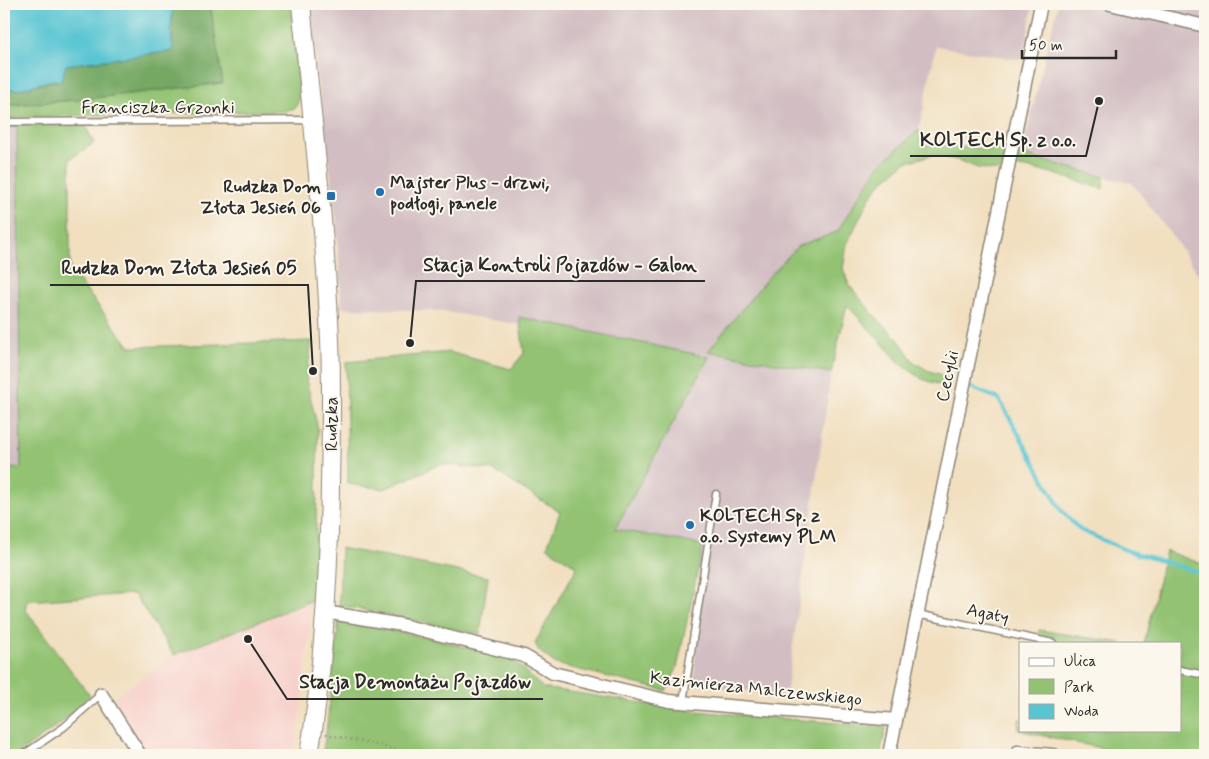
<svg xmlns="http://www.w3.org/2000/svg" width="1209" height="759" font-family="Mynerve,sans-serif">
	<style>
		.built { fill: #f7d0ca }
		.industrial { fill: #d2bec2 }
		.green { fill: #92c272; stroke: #5e764e }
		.forest { fill: #75a864; stroke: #506a48 }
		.water { fill: #59c5d3; stroke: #42787f }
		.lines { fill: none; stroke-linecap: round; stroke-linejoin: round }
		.stream { stroke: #59c5d3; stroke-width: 4 }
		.lane-casing { stroke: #8e8576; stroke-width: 9 }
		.street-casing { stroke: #8e8576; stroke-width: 15 }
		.secondary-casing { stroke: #8e8576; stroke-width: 20 }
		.path { stroke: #8e8576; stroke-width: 2.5; stroke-dasharray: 1 4; stroke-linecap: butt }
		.lane { stroke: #fff; stroke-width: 6 }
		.street { stroke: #fff; stroke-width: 12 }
		.secondary { stroke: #fff; stroke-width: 18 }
		.poi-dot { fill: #1f6fb2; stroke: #fbf7ec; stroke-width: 2 }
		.labels { text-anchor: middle; stroke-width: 4; stroke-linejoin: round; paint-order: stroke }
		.street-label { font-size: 18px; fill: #2b2b2b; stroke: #fbf7ec }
		.poi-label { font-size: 18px; font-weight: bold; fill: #2b2b2b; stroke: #fbf7ec; text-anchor: start }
		.leader { fill: none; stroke: #2b2b2b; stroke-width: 2 }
		.callout-dot { fill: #2b2b2b; stroke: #fbf7ec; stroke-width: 2 }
		.callout-label { font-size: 19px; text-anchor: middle; font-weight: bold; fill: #2b2b2b; stroke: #fbf7ec; stroke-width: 4; stroke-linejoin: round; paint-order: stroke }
	</style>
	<rect width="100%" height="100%" fill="#fbf7ec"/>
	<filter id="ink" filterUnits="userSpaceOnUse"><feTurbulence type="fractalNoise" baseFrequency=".02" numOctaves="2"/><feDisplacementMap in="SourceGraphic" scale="10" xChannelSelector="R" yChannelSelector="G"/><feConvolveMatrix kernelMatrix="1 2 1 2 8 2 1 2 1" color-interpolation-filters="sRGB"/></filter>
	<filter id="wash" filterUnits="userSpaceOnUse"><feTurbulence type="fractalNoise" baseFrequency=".0096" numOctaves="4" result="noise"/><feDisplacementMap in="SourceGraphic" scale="20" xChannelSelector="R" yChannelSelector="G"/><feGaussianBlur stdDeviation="1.12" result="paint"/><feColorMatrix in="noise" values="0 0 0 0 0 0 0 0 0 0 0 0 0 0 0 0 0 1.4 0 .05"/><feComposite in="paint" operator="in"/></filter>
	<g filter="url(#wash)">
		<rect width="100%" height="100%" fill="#f1dfc0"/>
		<!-- built -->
		<path class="built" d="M 313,600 L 300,718 L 293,755 L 146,755 L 112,699 L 174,655 Z"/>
		<!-- industrial -->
		<g class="industrial">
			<path d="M 311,4 L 1033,4 L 1023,60 L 936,46 L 919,130 L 877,166 L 837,232 L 798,246 L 708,350 L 831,373 L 786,696 L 694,684 L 701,549 L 607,533 L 704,357 L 441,311 L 342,308 L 336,214 L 317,74 Z"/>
			<path d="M 1058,4 L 1205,4 L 1205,284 L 1176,241 L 1132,183 L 1104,177 L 1021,155 Z"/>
			<path d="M 4,126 L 17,126 L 21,468 L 4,469 Z"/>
		</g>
		<!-- green -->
		<g class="green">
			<path d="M 210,4 L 291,4 L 300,98 L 295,108 L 284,111 L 16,117 L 16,125 L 85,125 L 94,143 L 70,159 L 70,269 L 130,347 L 312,341 L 306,379 L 318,429 L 315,596 L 313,600 L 174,655 L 134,594 L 27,601 L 25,609 L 90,696 L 60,724 L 16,755 L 4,755 L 4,469 L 21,468 L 17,126 L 4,126 L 4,106 L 76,100 L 222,83 Z"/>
			<path d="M 919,130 L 920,141 L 929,145 L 1005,150 L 1104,177 L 1103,189 L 1048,172 L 1019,167 L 998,171 L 978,168 L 957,160 L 933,155 L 906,162 L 881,183 L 870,197 L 847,244 L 843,269 L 849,285 L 874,315 L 898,339 L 914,362 L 927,370 L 951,378 L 949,388 L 922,379 L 901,364 L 847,305 L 831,373 L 708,351 L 765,281 L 798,246 L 837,232 L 878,166 Z"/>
			<path d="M 519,317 L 709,357 L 615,529 L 703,545 L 677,668 L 666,691 L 556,664 L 539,651 L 535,643 L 577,567 L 547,547 L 560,512 L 493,470 L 441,464 L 384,489 L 348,484 L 346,362 L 449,352 L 511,369 L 524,353 Z"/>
			<path d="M 341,548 L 488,577 L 480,634 L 339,605 Z"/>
			<path d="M 1166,551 L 1205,565 L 1205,755 L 1132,755 L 1018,730 L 1020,718 L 1020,730 L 1180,730 L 1180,643 L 1144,643 Z"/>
			<path d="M 339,621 L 422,636 L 512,659 L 543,688 L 695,711 L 886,727 L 880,755 L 322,755 L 326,734 Z"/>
			<path d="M 1039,630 L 1122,643 L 1037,643 Z"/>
		</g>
		<!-- forest -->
		<path class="forest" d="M 173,4 L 210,4 L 223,83 L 76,100 L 4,105 L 4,88 L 16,90 L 53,81 L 61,81 L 65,65 L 173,51 L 171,30 Z"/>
		<!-- water -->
		<path class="water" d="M 4,4 L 173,4 L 171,30 L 173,51 L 66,65 L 61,81 L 53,80 L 16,90 L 4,87 Z"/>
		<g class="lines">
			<!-- stream -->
			<path class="stream" d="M 970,387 L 999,399 L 1061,510 L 1080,530 L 1128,551 L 1205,574"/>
		</g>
	</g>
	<g filter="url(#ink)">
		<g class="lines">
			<defs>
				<g id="lane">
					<path d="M 4,122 L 312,120"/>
					<path d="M 917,614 L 1053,643"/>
					<path d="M 1180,670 L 1205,675"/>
					<path d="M 683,702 L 716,494"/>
					<path d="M 23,755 L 64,727 L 101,694"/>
				</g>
				<g id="street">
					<path d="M 1110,4 L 1205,26"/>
					<path d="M 325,612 L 402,625 L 524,656 L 553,673 L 669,701 L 896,720"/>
					<path d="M 101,694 L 140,755"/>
					<path d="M 889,755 L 1041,4"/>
					<path d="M 1017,755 L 1018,752 L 1053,755"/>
				</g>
				<path id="secondary" d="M 301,4 C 312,116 325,227 330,340 C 332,388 331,436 330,484 C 329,574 324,666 309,755"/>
			</defs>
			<!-- lane casing -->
			<use href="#lane" class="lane-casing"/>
			<!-- street casing -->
			<use href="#street" class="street-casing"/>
			<!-- secondary casing -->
			<use href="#secondary" class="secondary-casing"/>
			<!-- path -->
			<path class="path" d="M 326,734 L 422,755"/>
			<!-- lane -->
			<use href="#lane" class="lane"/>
			<!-- street -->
			<use href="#street" class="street"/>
			<!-- secondary -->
			<use href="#secondary" class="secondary"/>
		</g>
	</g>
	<!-- markers -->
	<g class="poi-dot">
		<circle cx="380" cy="192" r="5"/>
		<rect x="326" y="191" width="10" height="10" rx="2.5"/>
		<circle cx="690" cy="525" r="5"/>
	</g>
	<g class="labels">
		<!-- street labels -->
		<g class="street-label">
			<text x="158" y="113">Franciszka Grzonki</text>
			<text transform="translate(947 376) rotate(-78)" y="6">Cecylii</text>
			<text transform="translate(331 424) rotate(-90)" y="6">Rudzka</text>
			<text transform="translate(988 613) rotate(12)" y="6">Agaty</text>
			<text transform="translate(756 688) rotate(6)" y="6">Kazimierza Malczewskiego</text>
		</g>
		<!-- poi labels -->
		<g class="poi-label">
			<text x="390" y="188">Majster Plus - drzwi,<tspan x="390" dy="21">podłogi, panele</tspan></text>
			<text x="321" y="192" text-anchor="end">Rudzka Dom<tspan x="321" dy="21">Złota Jesień 06</tspan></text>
			<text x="700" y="521">KOLTECH Sp. z<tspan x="700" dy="21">o.o. Systemy PLM</tspan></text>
		</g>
	</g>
	<!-- callouts -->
	<path class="leader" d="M1099 101L1086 156H910M410 343L416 281H705M313 371L308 285H50M248 639L287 699H543"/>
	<g class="callout-dot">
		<circle cx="1099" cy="101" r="5"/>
		<circle cx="410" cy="343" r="5"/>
		<circle cx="313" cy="371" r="5"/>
		<circle cx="248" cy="639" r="5"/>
	</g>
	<g class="callout-label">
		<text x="998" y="146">KOLTECH Sp. z o.o.</text>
		<text x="560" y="271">Stacja Kontroli Pojazdów - Galon</text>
		<text x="179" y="274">Rudzka Dom Złota Jesień 05</text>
		<text x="415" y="688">Stacja Demontażu Pojazdów</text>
	</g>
	<!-- margin -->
	<rect width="1209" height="759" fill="none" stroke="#fbf7ec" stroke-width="20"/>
	<!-- legend -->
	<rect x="1019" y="642" width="162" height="90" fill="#fbf7ec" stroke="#a8a59f"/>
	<rect x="1029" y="658" width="25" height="8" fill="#ffffff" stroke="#a8a59f"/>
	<text x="1064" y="666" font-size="15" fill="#2b2b2b">Ulica</text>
	<rect x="1029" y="679" width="25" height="15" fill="#92c272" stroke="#a8a59f"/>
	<text x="1064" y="692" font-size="15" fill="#2b2b2b">Park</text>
	<rect x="1029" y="704" width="25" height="15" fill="#59c5d3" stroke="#a8a59f"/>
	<text x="1064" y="716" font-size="15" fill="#2b2b2b">Woda</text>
	<!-- scale -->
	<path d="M1022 50v8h94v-8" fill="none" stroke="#2b2b2b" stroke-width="2.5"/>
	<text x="1029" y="50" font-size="15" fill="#2b2b2b" stroke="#fbf7ec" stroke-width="4" paint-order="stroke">50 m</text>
</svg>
